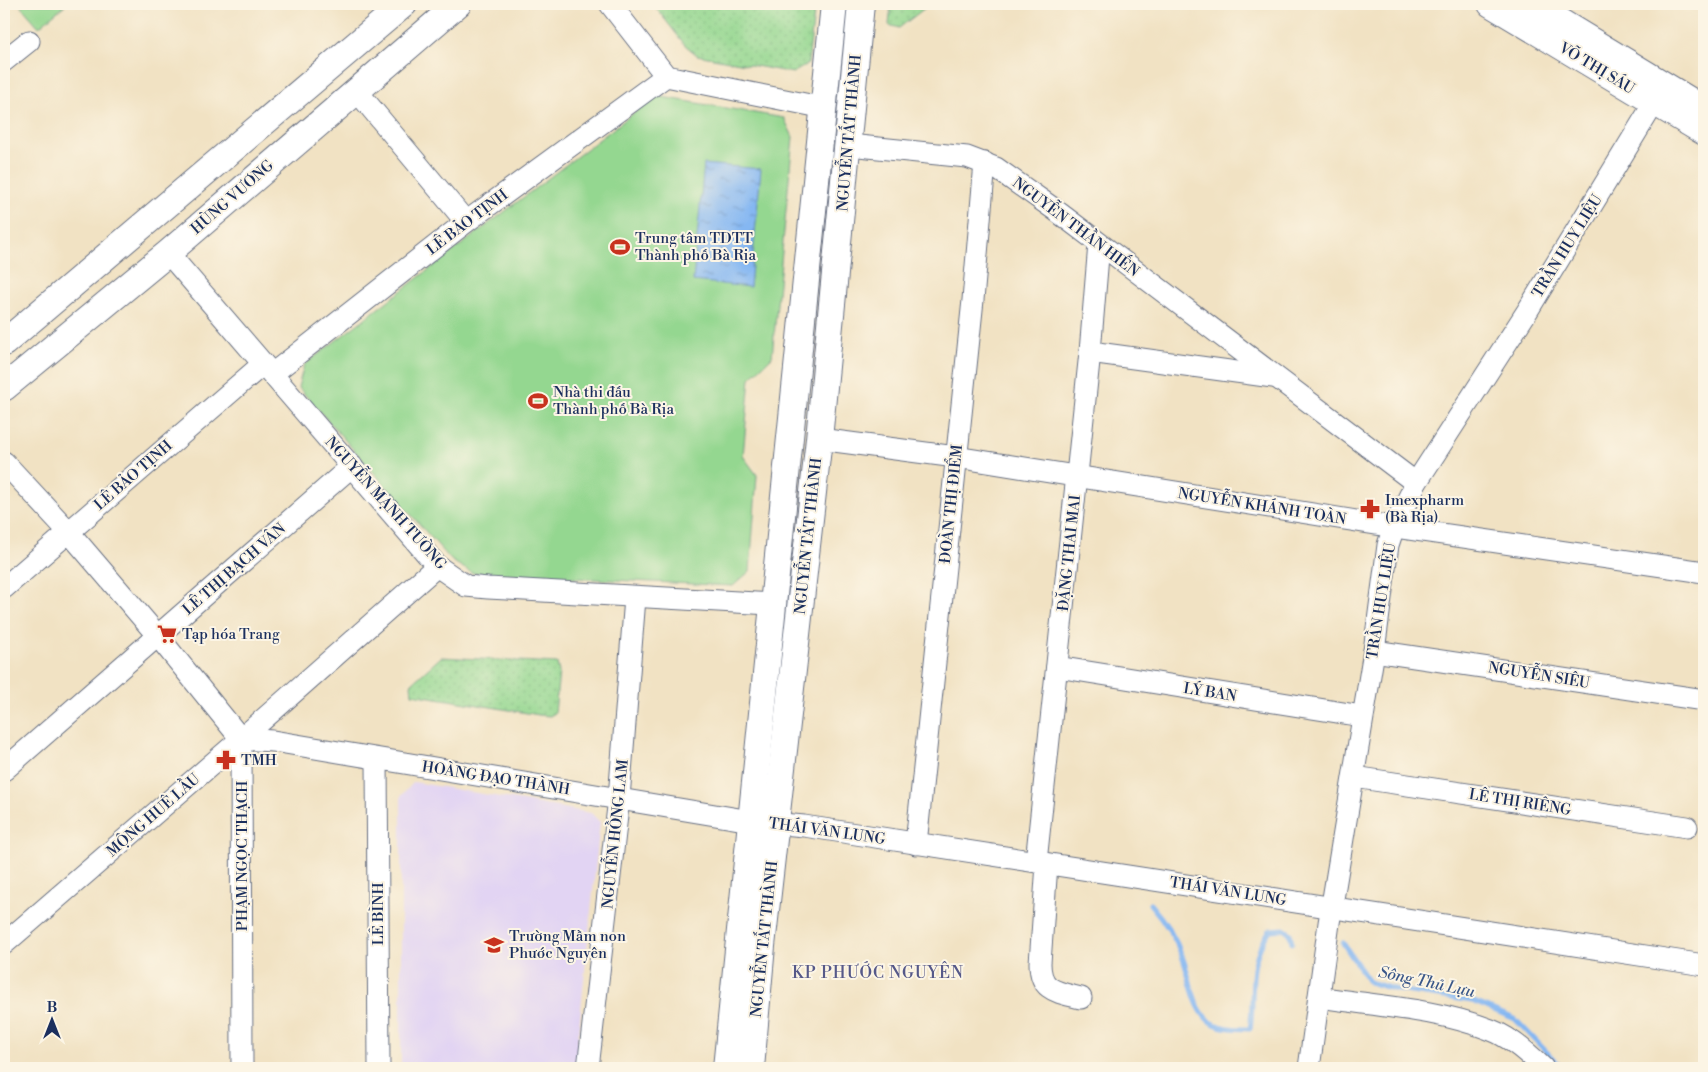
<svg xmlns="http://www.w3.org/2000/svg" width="1708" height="1072" font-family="'Libre Bodoni',serif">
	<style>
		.built { fill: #e2d4f3 }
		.green { fill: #94d790; stroke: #588377 }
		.park { fill: url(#park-dots); stroke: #588377 }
		.water { fill: url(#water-ripples); stroke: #5073a8 }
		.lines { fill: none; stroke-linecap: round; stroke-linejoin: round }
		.stream { stroke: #85b7f2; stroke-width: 5 }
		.minor-casing { stroke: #666e81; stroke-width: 23 }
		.major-casing { stroke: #666e81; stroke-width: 28 }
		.minor { stroke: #fff; stroke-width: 21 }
		.major { stroke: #fff; stroke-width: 26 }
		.labels { text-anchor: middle; stroke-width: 4; stroke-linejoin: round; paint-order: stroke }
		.street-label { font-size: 15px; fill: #1b2f5e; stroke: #fcf5e5 }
		.poi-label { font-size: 15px; fill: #1b2f5e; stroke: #fcf5e5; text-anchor: start }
		.neighbourhood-label { font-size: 16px; letter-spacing: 1px; fill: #565989; stroke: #fcf5e5 }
		.water-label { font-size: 16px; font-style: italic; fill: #3b588a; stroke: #fcf5e5 }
	</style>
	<defs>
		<pattern id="park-dots" width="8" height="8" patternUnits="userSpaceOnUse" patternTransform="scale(1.25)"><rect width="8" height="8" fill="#94d790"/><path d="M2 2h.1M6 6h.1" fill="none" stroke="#7fb97f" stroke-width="1.8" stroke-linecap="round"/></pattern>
		<pattern id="water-ripples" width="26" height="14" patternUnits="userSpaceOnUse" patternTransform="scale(1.25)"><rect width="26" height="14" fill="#85b7f2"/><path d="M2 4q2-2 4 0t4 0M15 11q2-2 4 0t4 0" fill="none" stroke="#6c95c7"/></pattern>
	</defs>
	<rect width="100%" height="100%" fill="#fcf5e5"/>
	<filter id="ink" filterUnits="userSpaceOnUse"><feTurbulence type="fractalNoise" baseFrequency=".02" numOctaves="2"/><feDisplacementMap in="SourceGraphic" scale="10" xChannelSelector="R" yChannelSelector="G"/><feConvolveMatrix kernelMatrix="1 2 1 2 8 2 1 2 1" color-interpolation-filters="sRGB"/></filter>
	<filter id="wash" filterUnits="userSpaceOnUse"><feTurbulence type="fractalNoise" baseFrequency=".0096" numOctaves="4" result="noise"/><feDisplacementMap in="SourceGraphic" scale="20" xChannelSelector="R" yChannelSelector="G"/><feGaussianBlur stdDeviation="1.12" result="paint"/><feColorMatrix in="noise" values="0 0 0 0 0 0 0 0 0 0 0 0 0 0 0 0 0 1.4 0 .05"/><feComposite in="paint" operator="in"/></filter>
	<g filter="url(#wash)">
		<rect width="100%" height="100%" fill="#f1e2c3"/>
		<!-- built -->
		<path class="built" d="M 414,782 L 591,813 L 600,822 L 575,1068 L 401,1068 L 401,796 Z"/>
		<!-- green -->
		<g class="green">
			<path d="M 19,4 L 66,4 L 39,27 Z"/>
			<path d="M 656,96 L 784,118 L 793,137 L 772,357 L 750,378 L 743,456 L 757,475 L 750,571 L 733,586 L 472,573 L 452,561 L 298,387 L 304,365 Z"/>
		</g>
		<!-- park -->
		<g class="park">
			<path d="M 653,4 L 815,4 L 808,64 L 793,73 L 697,55 L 685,45 Z"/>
			<path d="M 891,4 L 930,4 L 899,28 L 889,25 Z"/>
			<path d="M 441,657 L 557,663 L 559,672 L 555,713 L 550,716 L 539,715 L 412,694 L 411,684 Z"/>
		</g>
		<!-- water -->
		<path class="water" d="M 704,164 L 761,169 L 750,287 L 693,281 Z"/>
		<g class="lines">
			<!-- stream -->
			<g class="stream">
				<path d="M 1150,904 C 1164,920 1175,936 1182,956 C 1190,976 1192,1002 1206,1018 C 1216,1029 1236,1029 1250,1029 C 1256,988 1245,967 1270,930 L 1284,929 L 1290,933 L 1292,943"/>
				<path d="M 1343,943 L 1369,982 L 1397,990 L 1472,1001 L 1515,1019 L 1562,1068"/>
			</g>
		</g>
	</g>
	<g filter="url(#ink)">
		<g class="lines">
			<defs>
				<g id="minor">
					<path d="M 610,4 L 666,76 L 825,108"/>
					<path d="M 4,61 L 29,41"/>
					<path d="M 356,90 L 466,222"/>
					<path d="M 849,145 L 967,157 L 996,168 L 1054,209 L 1416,483"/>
					<path d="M 168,253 L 437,566 L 466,586 L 488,588 L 772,604"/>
					<path d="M 1090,352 L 1273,377"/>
					<path d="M 272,374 L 466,222 L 666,76"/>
					<path d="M 819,439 L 956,457 L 1394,527 L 1704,572"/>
					<path d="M 4,462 L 68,531 L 157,635 L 241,739 L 242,1068"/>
					<path d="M 4,588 L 263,364"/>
					<path d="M 1374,651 L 1704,700"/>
					<path d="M 1057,667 L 1362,716"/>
					<path d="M 241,739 L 273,741 L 751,821 L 804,826 L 1704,965"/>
					<path d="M 377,759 L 379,1068"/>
					<path d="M 4,770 L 352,466"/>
					<path d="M 1354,777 L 1687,827"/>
					<path d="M 916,844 L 973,300 L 985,163"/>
					<path d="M 1036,862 L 1090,352 L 1099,244"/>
					<path d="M 1047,864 L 1040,963 C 1040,992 1058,992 1081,998"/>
					<path d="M 4,944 L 241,739 L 437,566"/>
					<path d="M 1319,997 C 1376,1006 1437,1009 1491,1030 C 1510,1037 1529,1054 1543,1068"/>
					<path d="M 588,1068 L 619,798 L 635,598"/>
					<path d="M 1309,1068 L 1329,923 L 1374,651 L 1388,545 L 1394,527 L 1416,483 L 1528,310 L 1662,90"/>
				</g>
				<g id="major">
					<path d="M 1491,4 L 1704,132"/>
					<path d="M 1531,4 L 1704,109"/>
					<path d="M 4,343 L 404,4"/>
					<path d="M 4,388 L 168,253 L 458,4"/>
					<path d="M 726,1068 L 834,4"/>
					<path d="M 751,1068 L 762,946 L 819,439 L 861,4"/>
				</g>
			</defs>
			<!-- minor casing -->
			<use href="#minor" class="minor-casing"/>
			<!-- major casing -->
			<use href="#major" class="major-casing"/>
			<!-- minor -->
			<use href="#minor" class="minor"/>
			<!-- major -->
			<use href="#major" class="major"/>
		</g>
	</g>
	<!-- icons -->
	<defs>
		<symbol id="stadium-bare" viewBox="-9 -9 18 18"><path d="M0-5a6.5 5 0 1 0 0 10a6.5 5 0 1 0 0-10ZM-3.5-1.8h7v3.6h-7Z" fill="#c8321e" stroke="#fcf5e5" stroke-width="2.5" paint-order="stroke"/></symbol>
		<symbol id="pharmacy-bare" viewBox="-9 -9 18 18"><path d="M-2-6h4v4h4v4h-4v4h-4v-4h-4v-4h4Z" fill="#c8321e" stroke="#fcf5e5" stroke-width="2.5" paint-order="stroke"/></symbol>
		<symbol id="supermarket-bare" viewBox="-9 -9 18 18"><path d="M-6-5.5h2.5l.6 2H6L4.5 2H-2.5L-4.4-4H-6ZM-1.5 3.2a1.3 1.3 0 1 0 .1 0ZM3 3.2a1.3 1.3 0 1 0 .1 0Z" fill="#c8321e" stroke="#fcf5e5" stroke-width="2.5" paint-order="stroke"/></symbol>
		<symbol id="school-bare" viewBox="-9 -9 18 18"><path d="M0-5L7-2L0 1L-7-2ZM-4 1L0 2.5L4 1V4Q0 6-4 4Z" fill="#c8321e" stroke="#fcf5e5" stroke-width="2.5" paint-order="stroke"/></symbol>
	</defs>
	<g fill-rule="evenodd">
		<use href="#stadium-bare" x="606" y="233" width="28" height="28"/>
		<use href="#stadium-bare" x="524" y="387" width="28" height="28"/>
		<use href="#pharmacy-bare" x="1356" y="495" width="28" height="28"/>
		<use href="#supermarket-bare" x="153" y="620" width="28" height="28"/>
		<use href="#pharmacy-bare" x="212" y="746" width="28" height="28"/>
		<use href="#school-bare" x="480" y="931" width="28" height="28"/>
	</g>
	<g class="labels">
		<!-- street labels -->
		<g class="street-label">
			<text transform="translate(1597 68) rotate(31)" y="5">VÕ THỊ SÁU</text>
			<text transform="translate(849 133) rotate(-85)" y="5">NGUYỄN TẤT THÀNH</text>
			<text transform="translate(232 197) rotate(-41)" y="5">HÙNG VƯƠNG</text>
			<text transform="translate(467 222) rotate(-37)" y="5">LÊ BẢO TỊNH</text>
			<text transform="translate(1076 227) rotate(37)" y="5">NGUYỄN THẦN HIẾN</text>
			<text transform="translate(1567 246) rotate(-58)" y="5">TRẦN HUY LIỆU</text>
			<text transform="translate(133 475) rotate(-41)" y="5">LÊ BẢO TỊNH</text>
			<text transform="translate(386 503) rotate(48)" y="5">NGUYỄN MẠNH TƯỜNG</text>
			<text transform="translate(951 504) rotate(-84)" y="5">ĐOÀN THỊ ĐIỂM</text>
			<text transform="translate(1262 506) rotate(9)" y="5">NGUYỄN KHÁNH TOÀN</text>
			<text transform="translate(808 536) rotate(-84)" y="5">NGUYỄN TẤT THÀNH</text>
			<text transform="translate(1069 553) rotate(-84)" y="5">ĐẶNG THAI MAI</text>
			<text transform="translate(234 569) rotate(-41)" y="5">LÊ THỊ BẠCH VÂN</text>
			<text transform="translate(1381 601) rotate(-81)" y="5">TRẦN HUY LIỆU</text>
			<text transform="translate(1539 675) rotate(9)" y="5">NGUYỄN SIÊU</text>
			<text transform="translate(1210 692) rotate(9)" y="5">LÝ BAN</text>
			<text transform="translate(496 778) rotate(9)" y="5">HOÀNG ĐẠO THÀNH</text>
			<text transform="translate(1520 802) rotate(9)" y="5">LÊ THỊ RIÊNG</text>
			<text transform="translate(153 815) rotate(-41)" y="5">MỘNG HUÊ LẦU</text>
			<text transform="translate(827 831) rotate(8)" y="5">THÁI VĂN LUNG</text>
			<text transform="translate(615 834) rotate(-84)" y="5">NGUYỄN HỒNG LAM</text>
			<text transform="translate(242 856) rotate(-90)" y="5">PHẠM NGỌC THẠCH</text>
			<text transform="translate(1228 891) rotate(9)" y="5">THÁI VĂN LUNG</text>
			<text transform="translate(378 914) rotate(-90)" y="5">LÊ BÌNH</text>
			<text transform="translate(764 939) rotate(-84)" y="5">NGUYỄN TẤT THÀNH</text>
		</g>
		<!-- poi labels -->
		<g class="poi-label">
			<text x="635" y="243">Trung tâm TDTT<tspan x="635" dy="17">Thành phố Bà Rịa</tspan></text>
			<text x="553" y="397">Nhà thi đấu<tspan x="553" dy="17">Thành phố Bà Rịa</tspan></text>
			<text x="1385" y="505">Imexpharm<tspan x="1385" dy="17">(Bà Rịa)</tspan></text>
			<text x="182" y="639">Tạp hóa Trang</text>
			<text x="241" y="765">TMH</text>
			<text x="509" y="941">Trường Mầm non<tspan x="509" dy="17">Phước Nguyên</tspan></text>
		</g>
		<!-- neighbourhood labels -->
		<g class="neighbourhood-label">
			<text x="878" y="978">KP PHƯỚC NGUYÊN</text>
		</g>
		<!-- water labels -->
		<g class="water-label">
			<text transform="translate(1427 981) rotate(12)" y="6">Sông Thủ Lựu</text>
		</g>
	</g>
	<!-- margin -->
	<rect width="1708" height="1072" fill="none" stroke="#fcf5e5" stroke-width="20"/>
	<!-- north arrow -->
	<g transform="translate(52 1020)" stroke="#fcf5e5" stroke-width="4" paint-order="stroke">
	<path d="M0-4L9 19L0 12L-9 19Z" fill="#1b2f5e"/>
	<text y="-8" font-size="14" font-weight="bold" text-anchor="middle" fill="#1b2f5e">B</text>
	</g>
</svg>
